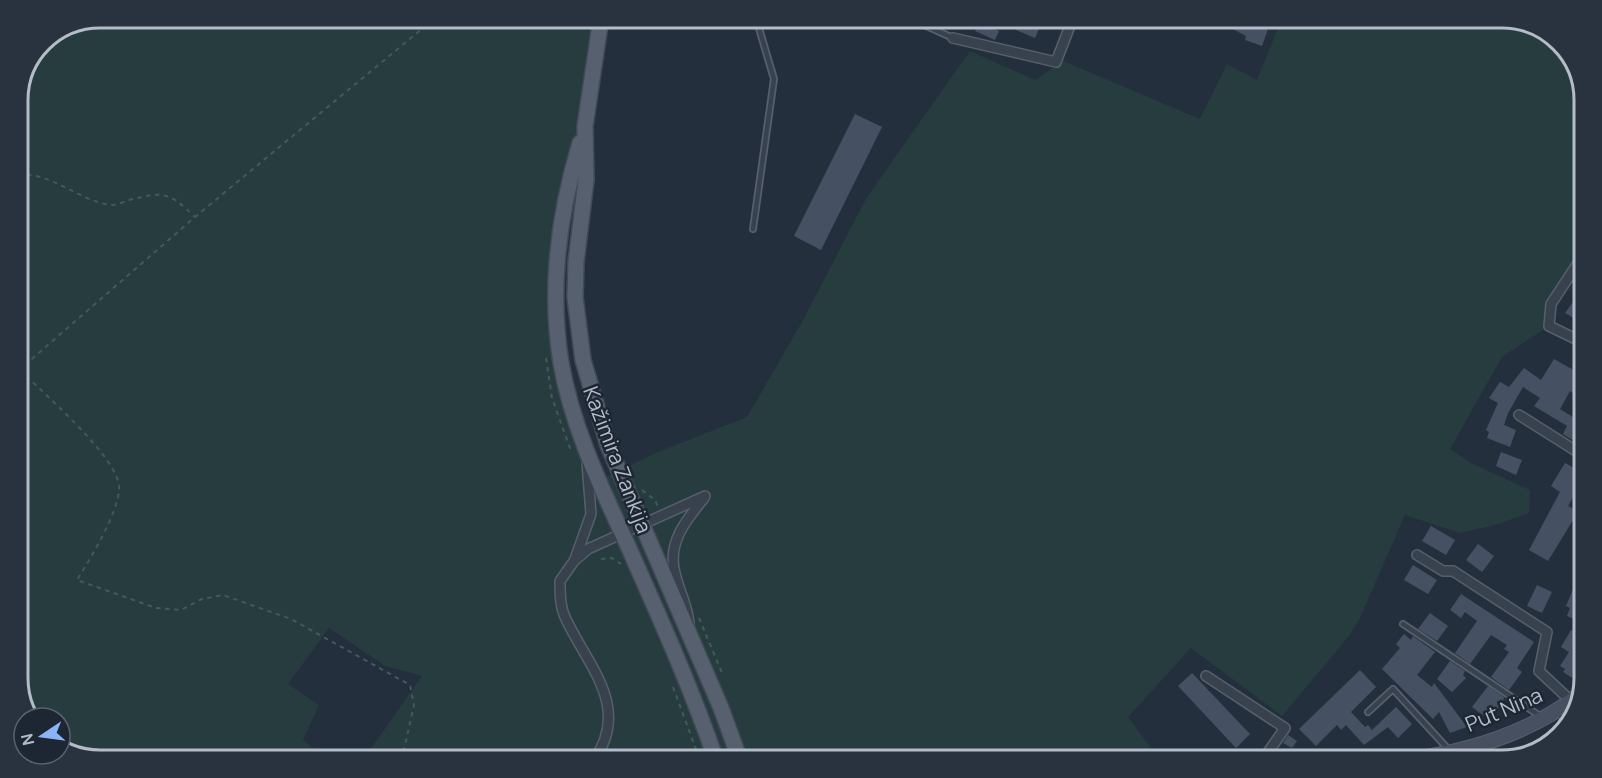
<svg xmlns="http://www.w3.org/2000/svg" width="1602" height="778" font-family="Manrope,sans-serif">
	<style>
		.green { fill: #263c3f }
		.building { fill: #455162 }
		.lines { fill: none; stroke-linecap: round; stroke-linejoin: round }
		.lane-casing { stroke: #565f6c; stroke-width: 8 }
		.street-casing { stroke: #565f6c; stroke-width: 12 }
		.secondary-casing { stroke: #565f6c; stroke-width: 16 }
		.primary-casing { stroke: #414a57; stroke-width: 18 }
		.path { stroke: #44595c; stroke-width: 2; stroke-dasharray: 4.5 4.5; stroke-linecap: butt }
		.lane { stroke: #38414e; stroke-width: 4.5 }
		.street { stroke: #38414e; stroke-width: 9 }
		.secondary { stroke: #465061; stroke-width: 14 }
		.primary { stroke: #56606e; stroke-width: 15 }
		.labels { text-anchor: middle; stroke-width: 5; stroke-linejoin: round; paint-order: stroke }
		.street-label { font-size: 21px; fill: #b4bcc9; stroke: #1d2633 }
		.rim { fill: none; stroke: #b4bcc9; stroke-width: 3 }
	</style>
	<rect width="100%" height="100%" fill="#242f3e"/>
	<!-- green -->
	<path class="green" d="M 101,18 L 601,18 L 585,126 L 570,177 L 557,330 L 599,480 L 658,452 L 747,417 L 802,322 L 867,197 L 970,51 L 1035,80 L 1063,61 L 1200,119 L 1227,64 L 1257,80 L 1282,18 L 1501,18 L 1538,26 L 1570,54 L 1584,96 L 1584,248 L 1551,304 L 1549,326 L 1502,357 L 1450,449 L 1471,463 L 1530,490 L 1529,513 L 1495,525 L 1460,533 L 1405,515 L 1360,618 L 1349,636 L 1282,716 L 1191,648 L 1128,717 L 1151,748 L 1141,760 L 363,760 L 422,676 L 385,666 L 329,628 L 288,684 L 319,705 L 303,740 L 329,760 L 101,760 L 64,752 L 60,748 L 60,718 L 30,718 L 18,683 L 18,96 L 42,42 Z"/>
	<!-- building -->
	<g class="building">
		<path d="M 1021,18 L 1044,18 L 1035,38 L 1016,30 Z"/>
		<path d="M 1212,18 L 1233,18 L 1250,27 L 1253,18 L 1272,18 L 1262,46 L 1245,40 L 1246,36 Z"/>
		<path d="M 979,22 L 999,31 L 995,40 L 975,31 Z"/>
		<path d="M 855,114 L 882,127 L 821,250 L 794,236 Z"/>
		<path d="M 1584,287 L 1584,324 L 1565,313 Z"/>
		<path d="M 1554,359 L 1584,376 L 1584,400 L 1570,391 L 1560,409 L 1584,424 L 1584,436 L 1579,444 L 1563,434 L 1567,426 L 1534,406 L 1540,398 L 1523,387 L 1508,413 L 1504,425 L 1516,430 L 1510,447 L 1487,438 L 1489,432 L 1486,430 L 1498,403 L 1489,398 L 1500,382 L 1509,387 L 1524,368 L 1541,380 Z"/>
		<path d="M 1501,452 L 1522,460 L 1516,475 L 1496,466 Z"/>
		<path d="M 1565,463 L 1584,473 L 1584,479 L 1568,506 L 1584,514 L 1584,524 L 1573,520 L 1548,561 L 1529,550 L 1560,492 L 1551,486 Z"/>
		<path d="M 1431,526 L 1455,540 L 1446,555 L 1422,541 Z"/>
		<path d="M 1478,544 L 1494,556 L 1482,572 L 1466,560 Z"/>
		<path d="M 1584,563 L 1584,610 L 1579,621 L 1567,616 L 1570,608 L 1566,606 Z"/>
		<path d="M 1413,565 L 1437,580 L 1428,594 L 1404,580 Z"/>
		<path d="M 1537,585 L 1552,592 L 1542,613 L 1527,606 Z"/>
		<path d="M 1461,594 L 1534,642 L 1517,668 L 1522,672 L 1509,690 L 1491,677 L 1509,652 L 1504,649 L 1507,645 L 1491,635 L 1470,664 L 1455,653 L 1477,621 L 1465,612 L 1461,618 L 1450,610 Z"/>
		<path d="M 1430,613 L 1448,626 L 1437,641 L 1418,629 Z"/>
		<path d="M 1571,630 L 1584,638 L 1584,658 L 1572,678 L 1563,672 L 1565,669 L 1560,666 L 1569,652 L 1561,647 Z"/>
		<path d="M 1404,634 L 1411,640 L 1413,636 L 1435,652 L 1417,675 L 1432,687 L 1434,683 L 1467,727 L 1450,733 L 1439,712 L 1433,719 L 1382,669 L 1400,648 L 1396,644 Z"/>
		<path d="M 1450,661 L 1465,671 L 1463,675 L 1466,678 L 1452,692 L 1437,679 Z"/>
		<path d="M 1360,670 L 1376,687 L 1351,712 L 1365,727 L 1368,725 L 1372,730 L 1396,707 L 1412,724 L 1398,738 L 1388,727 L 1364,745 L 1346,725 L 1341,730 L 1337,725 L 1316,746 L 1299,729 Z"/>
		<path d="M 1192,673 L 1250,734 L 1236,748 L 1178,686 Z"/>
		<path d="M 1488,686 L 1504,697 L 1503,702 L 1489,720 L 1472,707 Z"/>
		<path d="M 1288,735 L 1297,741 L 1292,748 L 1283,743 Z"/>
	</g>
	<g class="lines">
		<defs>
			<g id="lane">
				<path d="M 909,18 L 953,38"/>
				<path d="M 753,229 L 774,79 L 756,18"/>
				<path d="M 1403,624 L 1540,716"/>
				<path d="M 1368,712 L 1393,689 L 1449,750"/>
			</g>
			<g id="street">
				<path d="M 953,38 L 1056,62 L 1073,18"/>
				<path d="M 1584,254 L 1551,304 L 1549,326 L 1584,343"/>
				<path d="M 1519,415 L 1584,456"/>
				<path d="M 1417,555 L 1443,571 L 1453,571 L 1547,632 L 1539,671 L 1571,701"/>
				<path d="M 575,559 L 591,514 L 587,463"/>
				<path d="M 689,623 C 687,604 679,591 675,573 C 667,543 686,520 704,498"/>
				<path d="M 1206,676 L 1285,728 L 1264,758 L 1266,760"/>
				<path d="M 1558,710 L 1569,721"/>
				<path d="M 594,760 C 632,706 586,664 565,617 C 560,606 560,593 560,581 L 574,561 L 588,549 L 705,496"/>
			</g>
			<path id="secondary" d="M 1404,760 C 1466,753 1531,733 1580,694"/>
			<g id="primary">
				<path d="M 601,18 L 585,126 L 586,180 L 576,262 L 575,297 L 583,360 L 608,445 L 721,708 L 740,760"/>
				<path d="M 580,143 C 559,213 549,290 561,363 C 572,427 601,487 628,546 C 659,616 691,687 716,760"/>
			</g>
		</defs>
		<!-- lane casing -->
		<use href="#lane" class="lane-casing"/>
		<!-- street casing -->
		<use href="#street" class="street-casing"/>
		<!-- secondary casing -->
		<use href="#secondary" class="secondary-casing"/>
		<!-- primary casing -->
		<use href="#primary" class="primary-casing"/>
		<!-- path -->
		<g class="path">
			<path d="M 18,175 C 51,171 78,201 111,205 C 116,205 124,202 129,200 C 164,191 169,192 195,217"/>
			<path d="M 546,358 L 552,398 L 571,451"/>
			<path d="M 20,370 C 42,392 120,459 119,488 C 119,512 90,559 77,580 L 156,608 L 181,610 L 202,599 L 223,595 L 291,619 L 410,685 L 414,705 L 403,754 L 404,760"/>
			<path d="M 18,371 L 195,217 L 435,18"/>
			<path d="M 642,490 L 655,500 L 658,507"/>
			<path d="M 601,559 L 612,558 L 621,564"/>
			<path d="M 699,618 L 722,673"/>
			<path d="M 673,687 L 697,752"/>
			<path d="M 1332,760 L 1393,753"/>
		</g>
		<!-- lane -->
		<use href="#lane" class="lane"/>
		<!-- street -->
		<use href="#street" class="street"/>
		<!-- secondary -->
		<use href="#secondary" class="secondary"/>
		<!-- primary -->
		<use href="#primary" class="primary"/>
	</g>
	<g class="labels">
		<!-- street labels -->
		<g class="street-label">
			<text transform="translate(617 460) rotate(69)" y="7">Kažimira Zankija</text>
			<text transform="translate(1504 710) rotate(-23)" y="7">Put Nina</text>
		</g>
	</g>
	<!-- crop -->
	<path d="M0 0H1602V778H0ZM100 28H1502A72 72 0 0 1 1574 100V678A72 72 0 0 1 1502 750H100A72 72 0 0 1 28 678V100A72 72 0 0 1 100 28Z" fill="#29323f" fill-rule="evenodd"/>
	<path class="rim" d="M100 28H1502A72 72 0 0 1 1574 100V678A72 72 0 0 1 1502 750H100A72 72 0 0 1 28 678V100A72 72 0 0 1 100 28Z"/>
	<!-- north arrow -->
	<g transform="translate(42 736) rotate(257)"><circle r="28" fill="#1d2633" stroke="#59626f" stroke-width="1.5"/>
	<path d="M0-4.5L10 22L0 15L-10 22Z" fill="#8ab4f8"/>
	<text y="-9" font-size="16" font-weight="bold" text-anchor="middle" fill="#b4bcc9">N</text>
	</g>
</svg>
